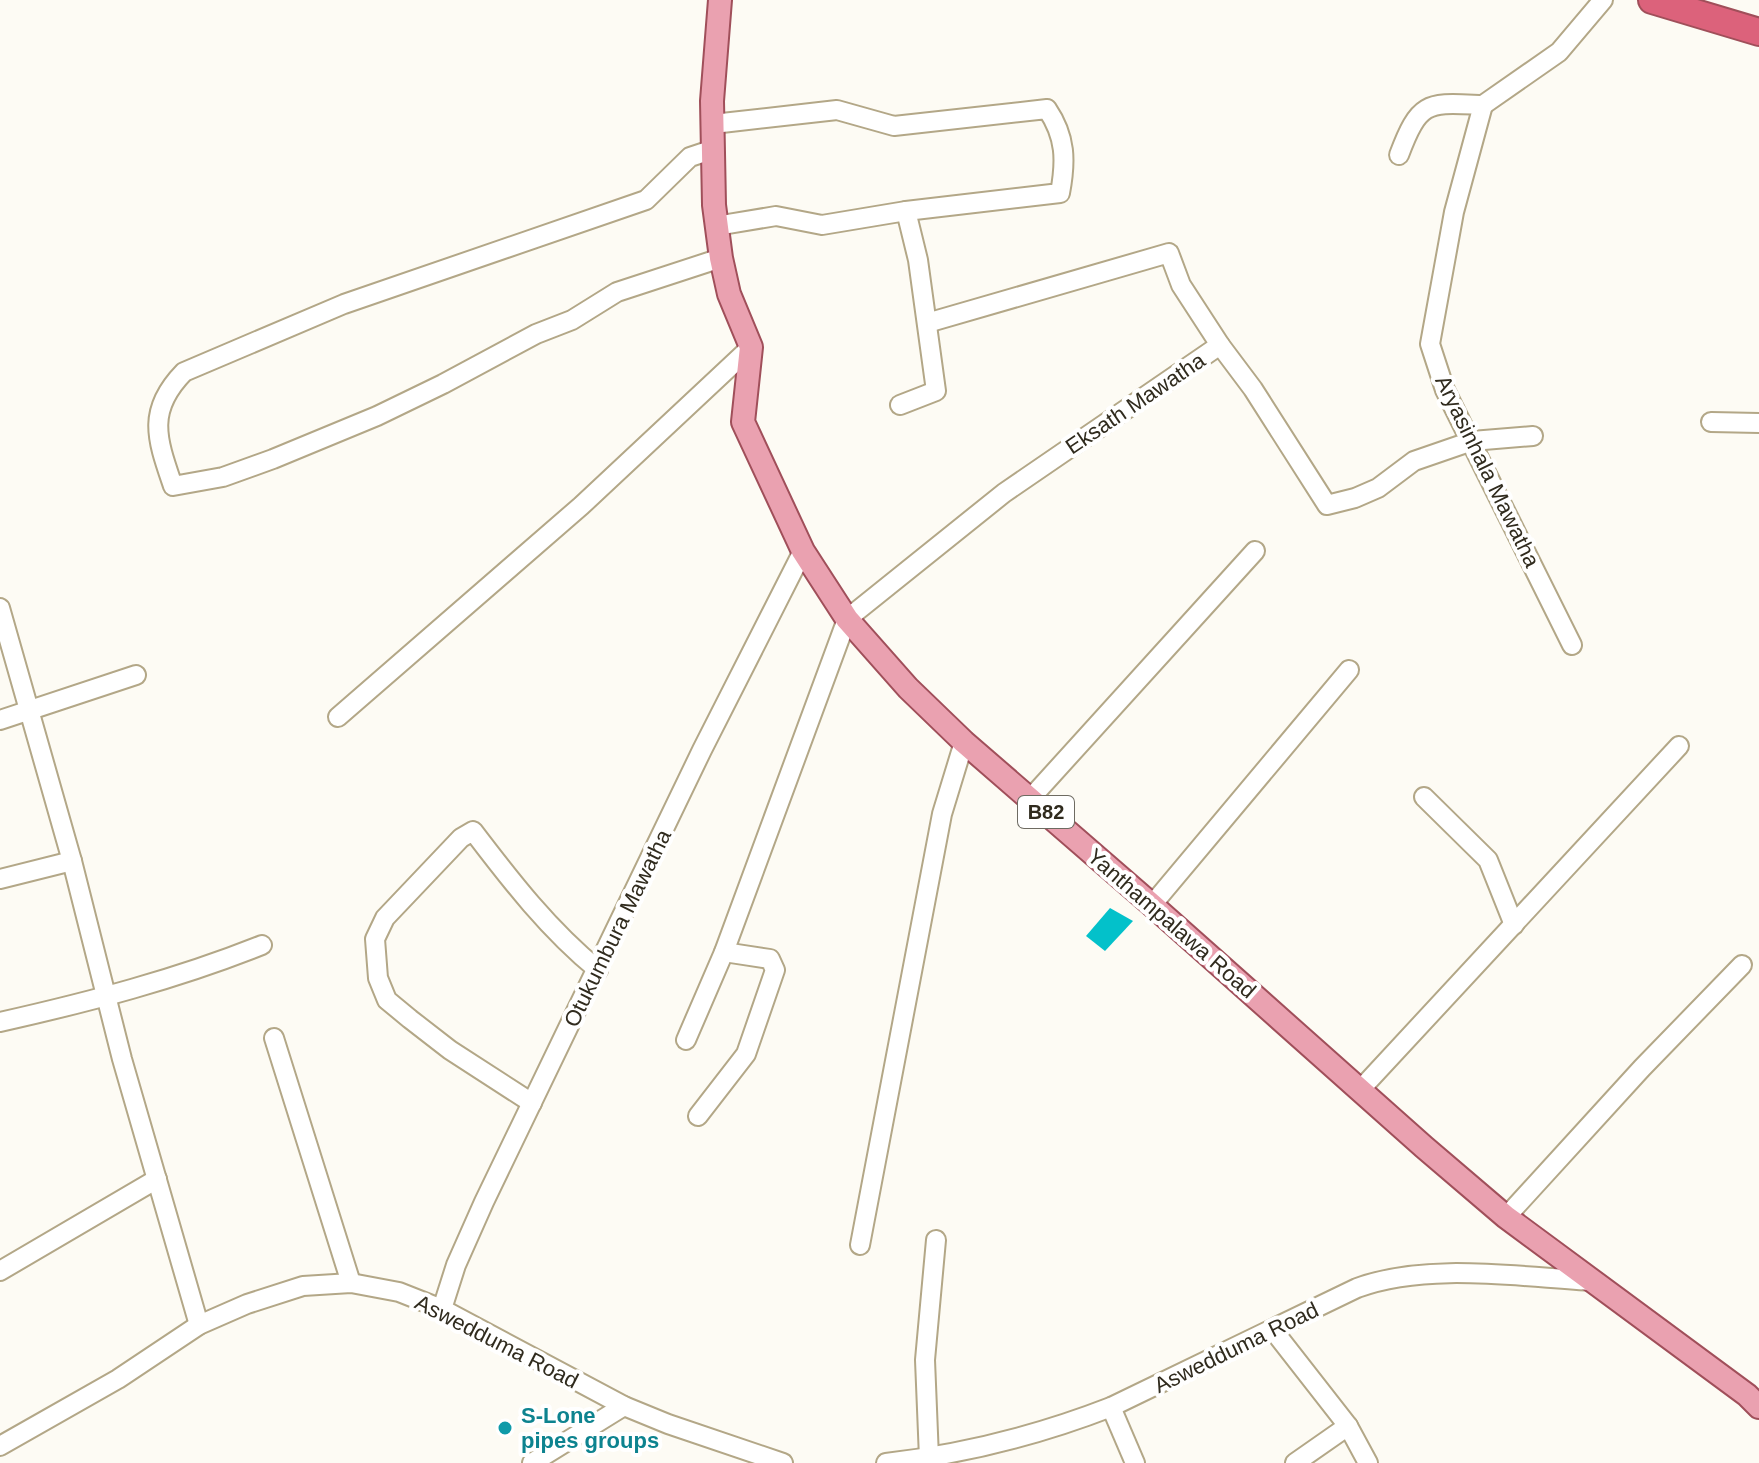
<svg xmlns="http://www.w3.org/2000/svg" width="1759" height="1463" font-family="Helvetica,sans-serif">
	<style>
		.water { fill: #03c1ca }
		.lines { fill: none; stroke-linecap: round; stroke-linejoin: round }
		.minor-casing { stroke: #b3a787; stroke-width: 22 }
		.major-casing { stroke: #a04f5a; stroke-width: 26 }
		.highway-casing { stroke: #a04f5a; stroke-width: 30 }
		.minor { stroke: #fff; stroke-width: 18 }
		.major { stroke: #eaa1b0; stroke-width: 22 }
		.highway { stroke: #dc627b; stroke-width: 26 }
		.culture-dot { fill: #0f9aa8; stroke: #fff; stroke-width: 3 }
		.labels { text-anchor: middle; stroke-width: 8; stroke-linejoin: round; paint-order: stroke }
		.shield { fill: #fff; stroke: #6e6b62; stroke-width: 2 }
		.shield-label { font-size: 20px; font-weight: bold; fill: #302b1e }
		.street-label { font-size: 22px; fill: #302b1e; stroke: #fff }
		.culture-label { font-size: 22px; font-weight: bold; fill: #0d838f; stroke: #fff; text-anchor: start }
	</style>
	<rect width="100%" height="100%" fill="#fdfbf4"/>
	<!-- water -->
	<path class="water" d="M 1110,908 L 1133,921 L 1105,951 L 1086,936 Z"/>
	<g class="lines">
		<defs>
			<g id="minor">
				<path d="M 1483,105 L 1454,212 L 1430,344 L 1445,390 L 1572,645"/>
				<path d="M 1483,105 L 1559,52 L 1603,0"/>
				<path d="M 713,124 L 837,110 L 894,126 L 1047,109 C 1066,137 1066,161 1060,193 L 906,211 L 822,225 L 776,216 L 716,226"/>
				<path d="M 714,149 L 690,157 L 646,200 L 344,304 L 184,372 C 146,411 157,439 173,486 L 223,477 L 273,459 L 377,416 L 443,384 L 536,334 L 572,320 L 617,292 L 721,258"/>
				<path d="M 1399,155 C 1420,99 1428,103 1483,105"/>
				<path d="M 927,323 L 1169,253 L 1181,285 L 1220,345"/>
				<path d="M 900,405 L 936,391 L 918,260 L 906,211"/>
				<path d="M 1711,422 L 1759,423"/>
				<path d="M 0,608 L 72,861 L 122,1059 L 199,1325"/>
				<path d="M 338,717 L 581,506 L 751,347"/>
				<path d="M 0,720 L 136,675"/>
				<path d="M 1424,797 L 1488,860 L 1514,925"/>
				<path d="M 1030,799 L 1255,551"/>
				<path d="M 0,879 L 72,861"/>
				<path d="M 1152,905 L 1349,670"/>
				<path d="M 0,1022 C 89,1002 177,979 262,945"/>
				<path d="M 274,1038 L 351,1283"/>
				<path d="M 686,1040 L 724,952 L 847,619 L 1004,493 L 1220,345 L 1253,389 L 1327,505 L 1355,498 L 1378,488 L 1414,461 L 1472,441 L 1533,436"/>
				<path d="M 1360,1090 L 1679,746"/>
				<path d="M 532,1103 L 450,1050 L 410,1019 L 387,1000 L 378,978 L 375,939 L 385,918 L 461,838 L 473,831 C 511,881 549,930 598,970"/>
				<path d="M 698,1116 L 746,1054 L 775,970 L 770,959 L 724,952"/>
				<path d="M 1506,1217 L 1642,1068 L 1742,965"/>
				<path d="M 860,1245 L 942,814 L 964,742"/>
				<path d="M 0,1271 L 157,1179"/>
				<path d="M 442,1309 L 456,1265 L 484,1202 L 702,750 L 803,551"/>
				<path d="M 1273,1330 L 1348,1426 L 1368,1463"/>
				<path d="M 1111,1407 L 1135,1463"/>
				<path d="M 0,1446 L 118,1379 L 199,1325 L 247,1304 L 303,1286 L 351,1283 L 399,1292 L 442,1309 L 624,1406 L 668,1424 L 783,1463"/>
				<path d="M 929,1458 L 925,1360 L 936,1240"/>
				<path d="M 532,1463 L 624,1406"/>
				<path d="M 886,1463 C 963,1454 1039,1435 1111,1407 L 1357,1288 C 1427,1262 1519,1277 1593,1281"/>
				<path d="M 1295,1463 L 1348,1426"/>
			</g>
			<path id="major" d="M 720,0 L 712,101 L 714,205 L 721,258 L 729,294 L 751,347 L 743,422 L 803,551 L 847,619 L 908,688 L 964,742 L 1152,905 L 1424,1147 L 1506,1217 L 1747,1395 L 1759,1407"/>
			<path id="highway" d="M 1652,0 L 1759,32"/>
		</defs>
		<!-- minor casing -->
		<use href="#minor" class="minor-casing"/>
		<!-- major casing -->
		<use href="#major" class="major-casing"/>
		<!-- highway casing -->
		<use href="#highway" class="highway-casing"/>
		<!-- minor -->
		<use href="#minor" class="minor"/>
		<!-- major -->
		<use href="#major" class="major"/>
		<!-- highway -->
		<use href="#highway" class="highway"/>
	</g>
	<!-- markers -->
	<circle class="culture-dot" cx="505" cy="1428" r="8"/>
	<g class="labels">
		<!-- shield labels -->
		<rect class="shield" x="1018" y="796" width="56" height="32" rx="6"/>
		<g class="shield-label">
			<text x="1046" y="819">B82</text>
		</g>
		<!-- street labels -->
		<g class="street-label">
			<text transform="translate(1135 403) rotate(-34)" y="8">Eksath Mawatha</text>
			<text transform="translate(1488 471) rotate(64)" y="8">Aryasinhala Mawatha</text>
			<text transform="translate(1172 923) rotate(41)" y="8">Yanthampalawa Road</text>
			<text transform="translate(617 928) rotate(-64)" y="8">Otukumbura Mawatha</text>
			<text transform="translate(497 1341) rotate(27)" y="8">Aswedduma Road</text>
			<text transform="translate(1236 1347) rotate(-26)" y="8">Aswedduma Road</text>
		</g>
		<!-- culture labels -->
		<g class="culture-label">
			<text x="521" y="1423">S-Lone<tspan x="521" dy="25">pipes groups</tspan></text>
		</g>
	</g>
</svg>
